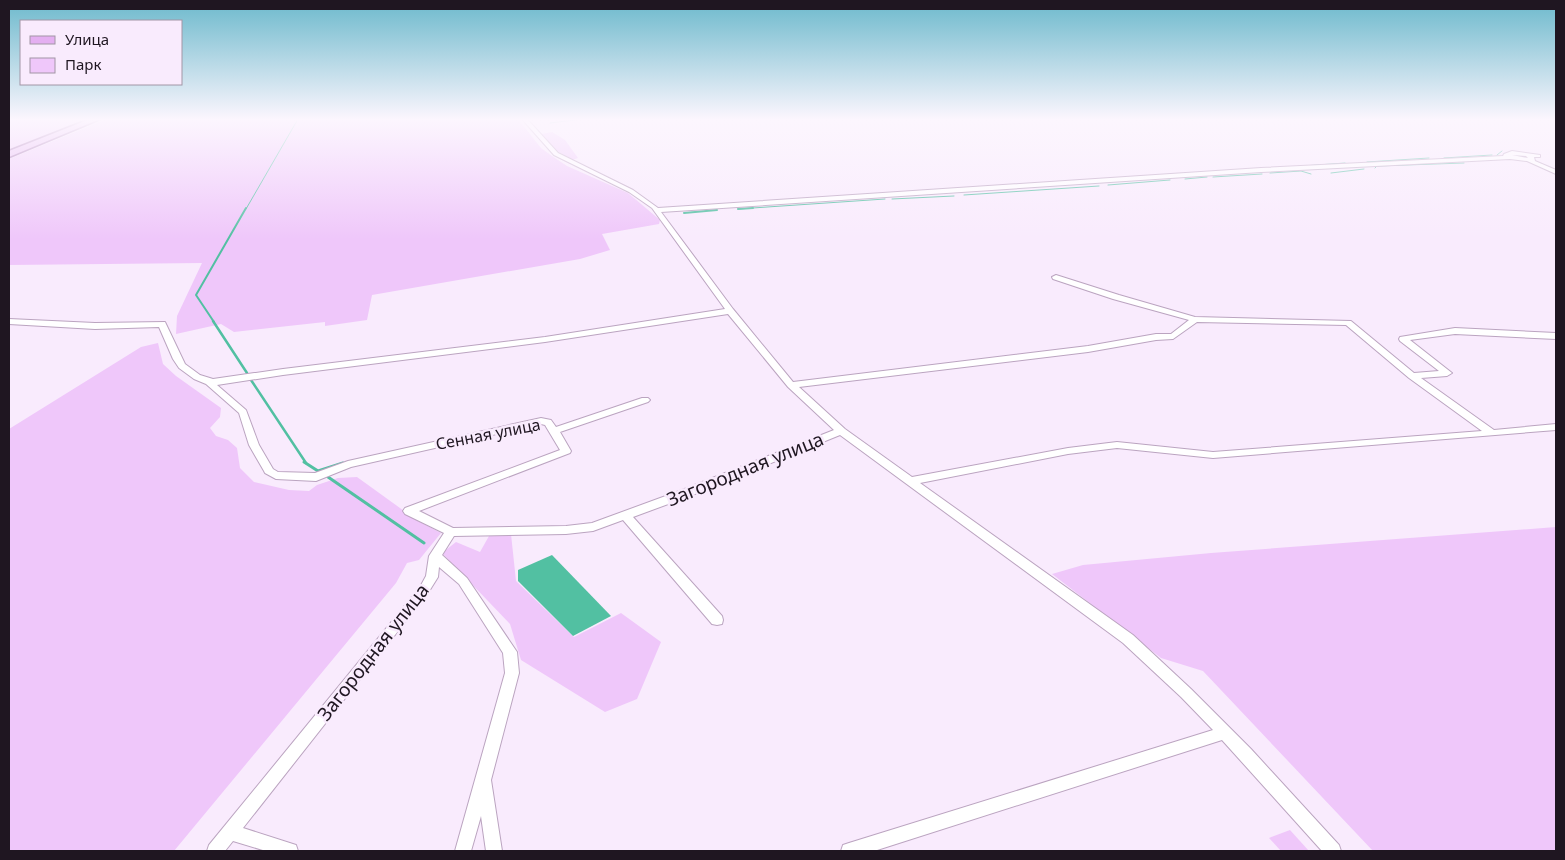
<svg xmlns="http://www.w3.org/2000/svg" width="1565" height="860" font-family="'Noto Sans',sans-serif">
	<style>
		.green { fill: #efc7fa }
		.water { fill: #52c0a2 }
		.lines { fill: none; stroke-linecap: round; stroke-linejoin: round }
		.stream-far3 { stroke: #52c0a2; stroke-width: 1 }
		.stream-far2 { stroke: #52c0a2; stroke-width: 2 }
		.stream-far1 { stroke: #52c0a2; stroke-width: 2.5 }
		.stream { stroke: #52c0a2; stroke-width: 3 }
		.minor-casing { stroke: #bba4c0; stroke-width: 2 }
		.primary-casing { stroke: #9357a2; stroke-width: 3 }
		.minor { fill: #fff; fill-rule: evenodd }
		.primary { fill: #e4aff1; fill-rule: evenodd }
		.labels { text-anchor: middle; stroke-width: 5; stroke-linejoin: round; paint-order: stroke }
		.street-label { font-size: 16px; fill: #1f1621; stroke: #f9ebfd }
		.near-street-label { font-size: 19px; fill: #1f1621; stroke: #f9ebfd }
	</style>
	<rect width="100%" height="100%" fill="#f9ebfd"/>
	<!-- green -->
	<g class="green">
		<path d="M 9,119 L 91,119 L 9,150 Z"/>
		<path d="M 107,119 L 518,119 L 541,148 L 552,156 L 567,166 L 628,193 L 660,220 L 659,224 L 602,234 L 610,250 L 580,259 L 372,295 L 367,320 L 325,326 L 325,322 L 234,332 L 221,324 L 176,334 L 177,316 L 202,263 L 9,265 L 9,159 Z"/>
		<path d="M 552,132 L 565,140 L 578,158 L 572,160 L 554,149 L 542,134 Z"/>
		<path d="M 158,343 L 163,364 L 176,376 L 221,408 L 220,417 L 210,428 L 216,436 L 228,440 L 237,448 L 240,468 L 254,482 L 289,490 L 309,491 L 317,485 L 338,478 L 357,477 L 418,521 L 441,533 L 419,560 L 407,563 L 396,583 L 174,851 L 9,851 L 9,429 L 141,347 Z"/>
		<path d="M 1556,527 L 1556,851 L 1373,851 L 1203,671 L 1161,658 L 1052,574 L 1083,565 L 1211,553 Z"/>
		<path d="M 511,534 L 516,581 L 574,637 L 621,613 L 661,642 L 637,699 L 605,712 L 521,660 L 510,624 L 442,553 L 456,542 L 480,552 L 489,536 Z"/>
		<path d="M 1290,830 L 1309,851 L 1281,851 L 1269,838 Z"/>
	</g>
	<!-- water -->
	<path class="water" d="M 552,555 L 611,616 L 573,636 L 518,581 L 518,570 Z"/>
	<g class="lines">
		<!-- stream-far3 -->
		<g class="stream-far3">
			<path d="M 550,123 L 583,119"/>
			<path d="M 1497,155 L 1502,151"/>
			<path d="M 1444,158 L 1492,155"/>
			<path d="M 1367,162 L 1429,158"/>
			<path d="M 1304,166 L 1345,163"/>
			<path d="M 1375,168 L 1377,166 L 1464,163"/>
			<path d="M 1270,173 L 1301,171 L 1311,174"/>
			<path d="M 1331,173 L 1364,169"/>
			<path d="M 1213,177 L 1262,174"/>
			<path d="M 1185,179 L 1207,177"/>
			<path d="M 1108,185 L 1170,180"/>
			<path d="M 964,195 L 1099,186"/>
			<path d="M 892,199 L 954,196"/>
			<path d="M 246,209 L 298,119"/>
			<path d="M 738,209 L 885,199"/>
		</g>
		<!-- stream-far2 -->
		<g class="stream-far2">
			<path d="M 738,209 L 753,208"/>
			<path d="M 684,213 L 717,210"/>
			<path d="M 214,322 L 196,295 L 246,208"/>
		</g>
		<!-- stream-far1 -->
		<g class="stream-far1">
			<path d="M 213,321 L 247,373"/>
			<path d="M 251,380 L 306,463"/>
		</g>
		<!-- stream -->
		<g class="stream">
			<path d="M 304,462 L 318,471 L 343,463"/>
			<path d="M 328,477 L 424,543"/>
		</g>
		<defs>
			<path id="minor" d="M 522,119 L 527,119 L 558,153 L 633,190 L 658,208 L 1261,168 L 1503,156 L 1504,154 L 1512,151 L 1540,155 L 1540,157 L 1534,157 L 1535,161 L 1556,170 L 1556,174 L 1527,161 L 1510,159 L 1261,172 L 661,212 L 733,309 L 793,382 L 1088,346 L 1156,334 L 1171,334 L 1189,320 L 1113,299 L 1053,279 L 1052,277 L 1056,275 L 1119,295 L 1195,317 L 1351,321 L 1414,373 L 1439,371 L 1400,341 L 1399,339 L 1400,337 L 1455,328 L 1556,333 L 1556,339 L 1455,334 L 1410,340 L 1452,373 L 1447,376 L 1421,378 L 1494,430 L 1556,424 L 1556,430 L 1213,458 L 1117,448 L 1068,454 L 920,483 L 1133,635 L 1191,689 L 1251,749 L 1339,845 L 1341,851 L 1322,851 L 1222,740 L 874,851 L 841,851 L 843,845 L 849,843 L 1213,730 L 1181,697 L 1123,643 L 840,435 L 690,496 L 633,517 L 722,616 L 723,620 L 722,624 L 717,625 L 712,624 L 623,520 L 593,531 L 566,534 L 454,536 L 442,555 L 467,578 L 517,652 L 519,673 L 491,780 L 502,851 L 486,851 L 481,816 L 471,851 L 455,851 L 505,673 L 503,653 L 459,584 L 439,567 L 438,577 L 428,593 L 243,828 L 296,845 L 298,851 L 266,851 L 233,841 L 225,851 L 207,851 L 209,845 L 420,587 L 426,576 L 429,556 L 444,533 L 405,514 L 403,511 L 405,508 L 560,450 L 545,425 L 541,424 L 351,467 L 316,481 L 276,479 L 265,473 L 264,471 L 249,445 L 239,413 L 206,384 L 194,379 L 179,368 L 173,359 L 159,327 L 95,329 L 9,324 L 9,319 L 95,323 L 165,322 L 185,364 L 200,375 L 213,379 L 283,369 L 545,337 L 725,309 L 652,208 L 629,192 L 554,155 ZM 1512,155 L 1526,156 L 1528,158 ZM 728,314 L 788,387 L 834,430 L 682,490 L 592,523 L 566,526 L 453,528 L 419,511 L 570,453 L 571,451 L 560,432 L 648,402 L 650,400 L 648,398 L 642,398 L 556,427 L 551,420 L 541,418 L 348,461 L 315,473 L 278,472 L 273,469 L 259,445 L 246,410 L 217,385 L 283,375 L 545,342 ZM 1197,322 L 1346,325 L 1409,378 L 1482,431 L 1213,452 L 1117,442 L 1068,448 L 912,477 L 845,429 L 799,387 L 1088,352 L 1156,340 L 1173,339 Z"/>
			<path id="primary" d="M 90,119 L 100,119 L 9,157 L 9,151 Z"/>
		</defs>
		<!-- minor casing -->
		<use href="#minor" class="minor-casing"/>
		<!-- primary casing -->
		<use href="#primary" class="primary-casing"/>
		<!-- minor -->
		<use href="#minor" class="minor"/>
		<!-- primary -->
		<use href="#primary" class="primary"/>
	</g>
	<!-- sky -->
	<linearGradient id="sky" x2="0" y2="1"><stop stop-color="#6cb9cc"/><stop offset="0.5" stop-color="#fcf6fe"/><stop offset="1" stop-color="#fcf6fe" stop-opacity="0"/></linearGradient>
	<rect width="1565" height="239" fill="url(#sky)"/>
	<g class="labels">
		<!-- street labels -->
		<g class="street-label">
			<text transform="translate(488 434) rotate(-11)" y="6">Сенная улица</text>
		</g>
		<!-- near-street labels -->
		<g class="near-street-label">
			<text transform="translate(745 469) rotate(-22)" y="7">Загородная улица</text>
			<text transform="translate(373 652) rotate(-52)" y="7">Загородная улица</text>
		</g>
	</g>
	<!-- border -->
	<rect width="1565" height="860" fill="none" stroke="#1f1621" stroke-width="20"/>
	<!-- legend -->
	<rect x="20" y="20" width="162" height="65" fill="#f9ebfd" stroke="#a296a5"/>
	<rect x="30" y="36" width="25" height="8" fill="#e4aff1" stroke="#a296a5"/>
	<text x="65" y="45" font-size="15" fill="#1f1621">Улица</text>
	<rect x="30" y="58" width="25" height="15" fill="#efc7fa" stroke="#a296a5"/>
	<text x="65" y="70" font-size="15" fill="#1f1621">Парк</text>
</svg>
